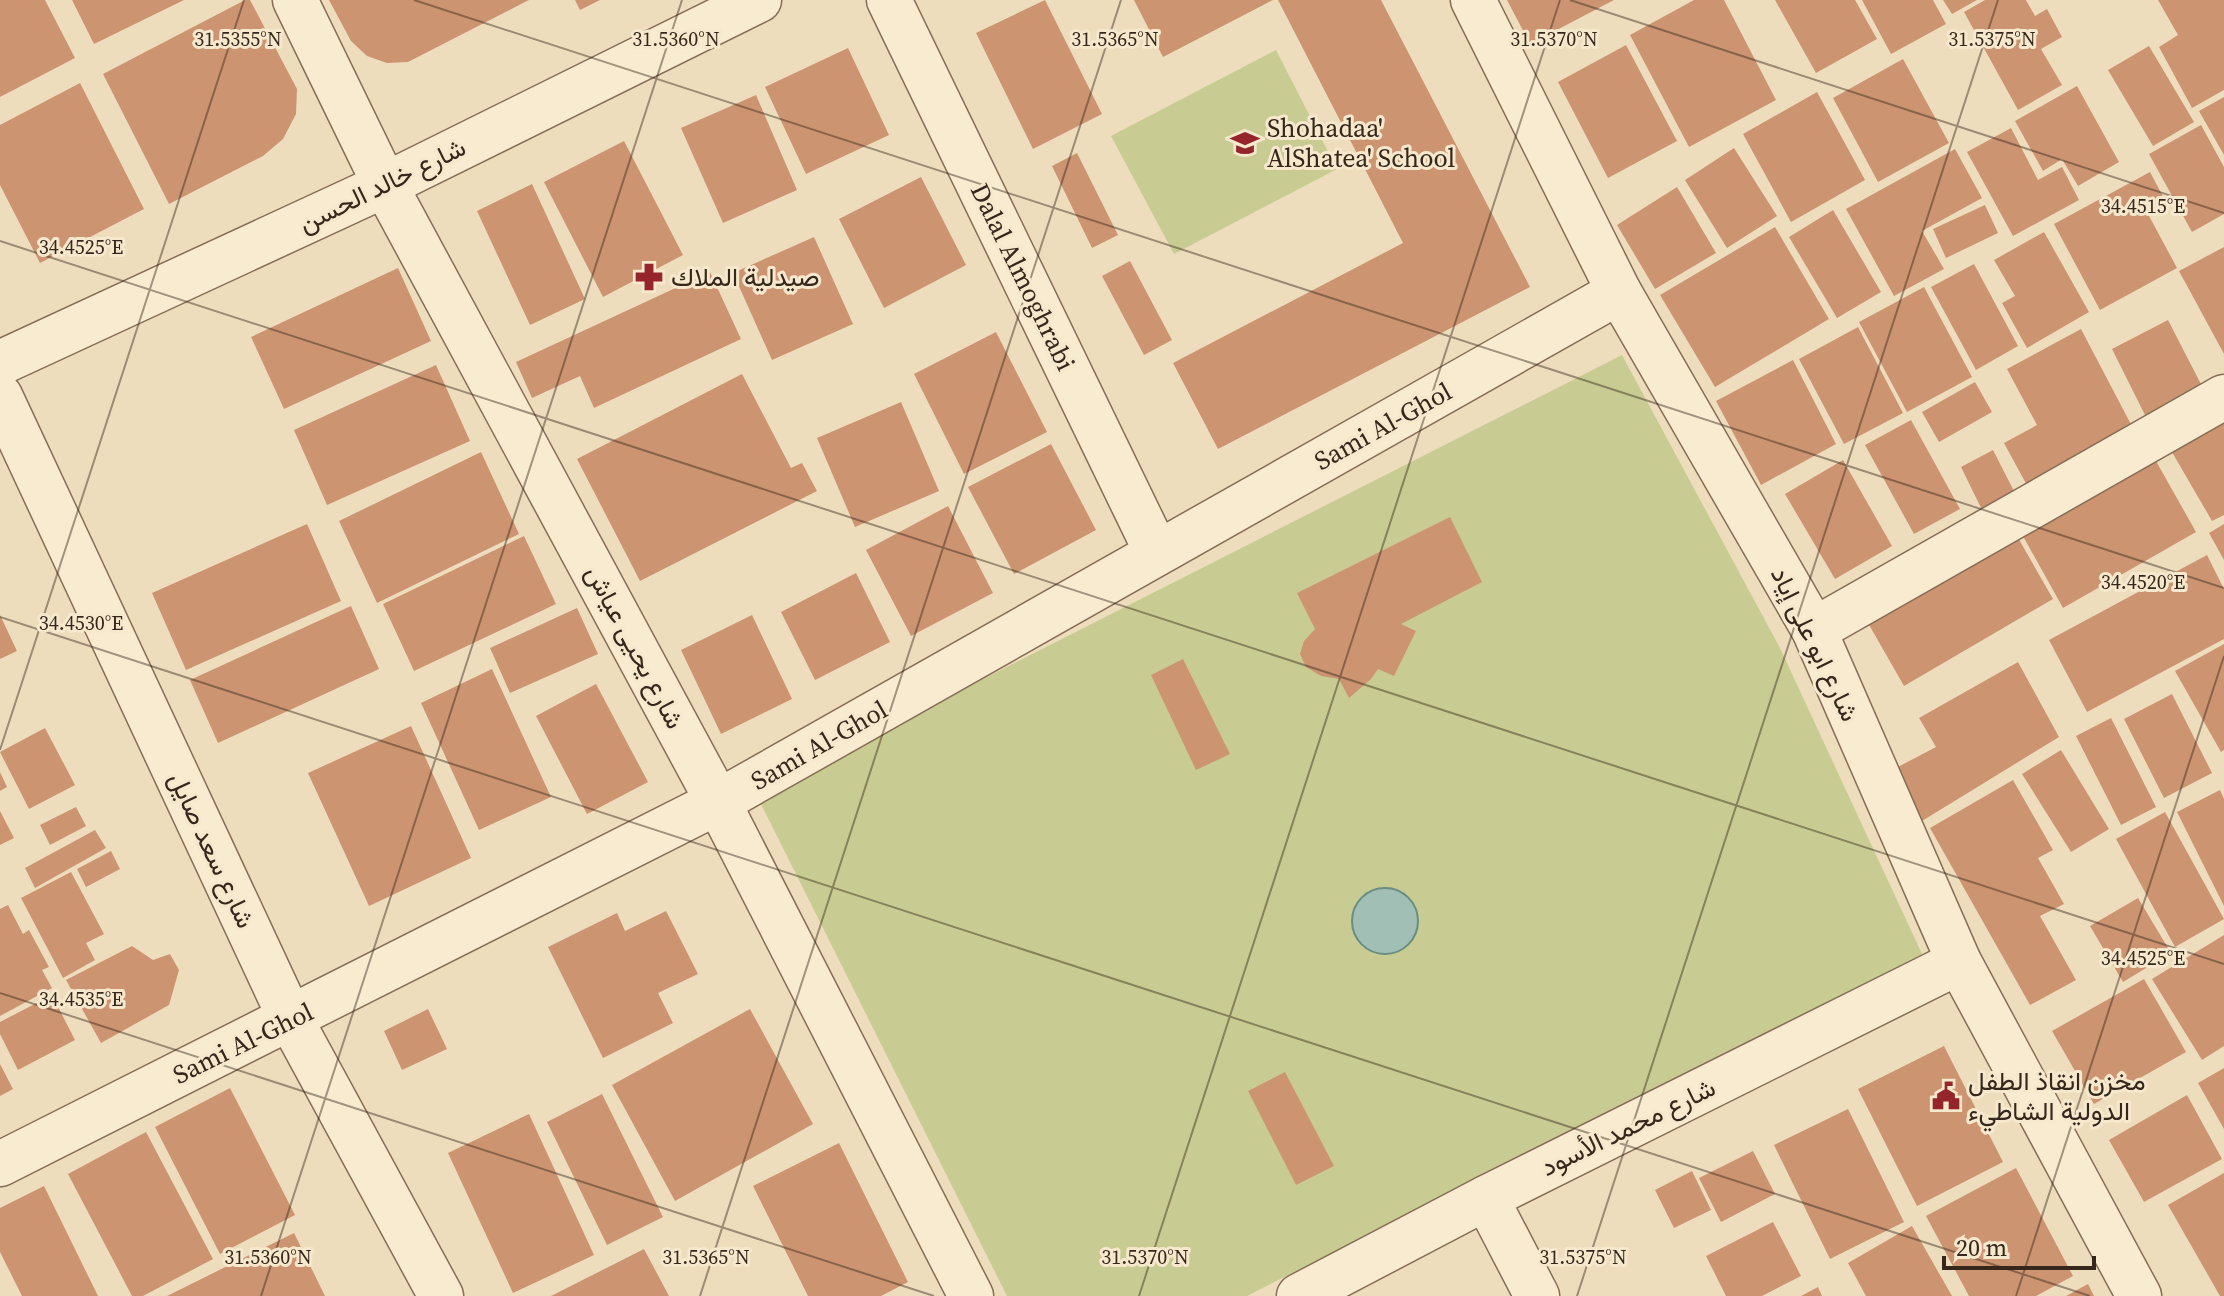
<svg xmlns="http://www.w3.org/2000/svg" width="2224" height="1296" font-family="'Source Serif 4',Vazirmatn,serif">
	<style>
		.green { fill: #c8cc92 }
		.water { fill: #a1bfb5; stroke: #698d82; stroke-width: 2 }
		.building { fill: #cd9472 }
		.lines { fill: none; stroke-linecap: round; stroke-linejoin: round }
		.minor-casing { stroke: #866e56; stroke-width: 47 }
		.minor { stroke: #f9ebd0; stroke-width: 44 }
		.ticks { fill: none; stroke: #35271b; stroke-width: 2; stroke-opacity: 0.45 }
		.labels { text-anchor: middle; stroke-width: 6; stroke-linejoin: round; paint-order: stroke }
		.poi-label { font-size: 26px; fill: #35271b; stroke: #f6e8cd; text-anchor: start }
		.street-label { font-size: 26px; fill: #35271b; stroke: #f6e8cd }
		.ticks-label { font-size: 20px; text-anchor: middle; fill: #35271b; stroke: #f6e8cd; stroke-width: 6; stroke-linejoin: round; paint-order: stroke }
	</style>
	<rect width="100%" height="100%" fill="#eeddbd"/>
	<!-- green -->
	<g class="green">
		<path d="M 1276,50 L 1337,169 L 1174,254 L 1111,136 Z"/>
		<path d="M 1622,355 L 1780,648 L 1922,954 L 1247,1296 L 1007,1296 L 756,794 Z"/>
	</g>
	<!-- water -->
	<circle class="water" cx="1385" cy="921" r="33"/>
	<!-- building -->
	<g class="building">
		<path d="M 0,0 L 45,0 L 75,58 L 0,97 Z"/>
		<path d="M 72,0 L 184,0 L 94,44 Z"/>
		<path d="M 245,0 L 250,0 L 297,89 L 296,114 L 283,139 L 263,156 L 169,204 L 103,74 Z"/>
		<path d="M 329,0 L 529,0 L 408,62 L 387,63 L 367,56 L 351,41 Z"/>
		<path d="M 575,0 L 600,0 L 580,10 Z"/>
		<path d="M 1045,0 L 1102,114 L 1033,149 L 976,33 Z"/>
		<path d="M 1134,0 L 1273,0 L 1163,57 Z"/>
		<path d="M 1278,0 L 1381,0 L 1530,287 L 1218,449 L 1173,363 L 1403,243 Z"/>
		<path d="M 1507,0 L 1614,0 L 1530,44 Z"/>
		<path d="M 1694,0 L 1724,0 L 1776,100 L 1689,147 L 1630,35 Z"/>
		<path d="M 1775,0 L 1855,0 L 1877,39 L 1816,73 Z"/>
		<path d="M 1862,0 L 1933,0 L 1946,24 L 1891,54 Z"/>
		<path d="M 1943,0 L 1977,0 L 1952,14 Z"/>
		<path d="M 1985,0 L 2026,0 L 2035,16 L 2047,9 L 2062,37 L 2041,49 L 2062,85 L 2018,110 L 1964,12 Z"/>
		<path d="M 2158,0 L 2224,0 L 2224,90 L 2192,108 L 2159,47 L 2178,35 Z"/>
		<path d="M 1626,45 L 1677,141 L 1608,178 L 1558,82 Z"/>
		<path d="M 2149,46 L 2194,122 L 2153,146 L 2108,70 Z"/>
		<path d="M 848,48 L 889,135 L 806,174 L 765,87 Z"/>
		<path d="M 1903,59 L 1949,143 L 1878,182 L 1833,98 Z"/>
		<path d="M 80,83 L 144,209 L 40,263 L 0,185 L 0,125 Z"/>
		<path d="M 2077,86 L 2119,162 L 2078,186 L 2062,159 L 2043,171 L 2015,121 Z"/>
		<path d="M 1817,92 L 1865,180 L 1791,222 L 1743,134 Z"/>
		<path d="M 756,95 L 797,190 L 723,223 L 681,128 Z"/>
		<path d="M 2224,97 L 2224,155 L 2199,111 Z"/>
		<path d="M 2201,125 L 2224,167 L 2224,214 L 2192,232 L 2149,154 Z"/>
		<path d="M 2011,128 L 2038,180 L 2062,167 L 2079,200 L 2013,236 L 1967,152 Z"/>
		<path d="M 624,141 L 683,255 L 603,297 L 544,182 Z"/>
		<path d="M 1734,148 L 1777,216 L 1727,248 L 1685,180 Z"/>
		<path d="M 1955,149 L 1982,198 L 1922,231 L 1944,269 L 1894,296 L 1846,209 Z"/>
		<path d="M 1077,153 L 1118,235 L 1092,248 L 1052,166 Z"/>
		<path d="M 2150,172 L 2167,204 L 2148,214 L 2177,268 L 2100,310 L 2054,224 Z"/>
		<path d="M 921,177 L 966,265 L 884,308 L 839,219 Z"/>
		<path d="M 532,184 L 585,299 L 530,325 L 477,211 Z"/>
		<path d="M 1677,187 L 1716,253 L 1655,289 L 1617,225 Z"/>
		<path d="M 1985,205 L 1998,233 L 1946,258 L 1933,229 Z"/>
		<path d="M 1833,210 L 1881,292 L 1837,318 L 1789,237 Z"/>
		<path d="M 1775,227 L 1829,319 L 1715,387 L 1660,295 Z"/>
		<path d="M 2044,232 L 2089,312 L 2027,348 L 2002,303 L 2015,296 L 1994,260 Z"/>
		<path d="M 814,237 L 853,324 L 772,360 L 733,273 Z"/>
		<path d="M 2224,247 L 2224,354 L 2179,271 Z"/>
		<path d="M 1130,261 L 1172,340 L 1144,355 L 1102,276 Z"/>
		<path d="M 1974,264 L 2018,346 L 1976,370 L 1931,287 Z"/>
		<path d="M 398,268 L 431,341 L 284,409 L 251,337 Z"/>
		<path d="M 710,272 L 741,339 L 594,408 L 580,376 L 532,398 L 516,362 Z"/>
		<path d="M 1924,287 L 1972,377 L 1907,412 L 1859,322 Z"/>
		<path d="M 2168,320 L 2205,392 L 2148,421 L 2112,349 Z"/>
		<path d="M 1858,327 L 1903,413 L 1844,444 L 1799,359 Z"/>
		<path d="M 2081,329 L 2135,432 L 2029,489 L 2004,443 L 2037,425 L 2007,369 Z"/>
		<path d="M 996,332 L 1047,432 L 964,474 L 914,374 Z"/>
		<path d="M 1793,360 L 1836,444 L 1761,485 L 1716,401 Z"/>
		<path d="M 436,365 L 470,441 L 327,505 L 294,430 Z"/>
		<path d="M 742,374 L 791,468 L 802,463 L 817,491 L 640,581 L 577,459 Z"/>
		<path d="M 1975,382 L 1992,412 L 1939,442 L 1922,412 Z"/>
		<path d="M 901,402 L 939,491 L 855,527 L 817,438 Z"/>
		<path d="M 2224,406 L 2224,515 L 2212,521 L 2165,440 Z"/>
		<path d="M 1911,420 L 1960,509 L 1914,534 L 1865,445 Z"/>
		<path d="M 1051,444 L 1096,530 L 1014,574 L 968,487 Z"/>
		<path d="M 2147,445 L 2196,532 L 2063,608 L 2014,520 Z"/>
		<path d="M 1993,450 L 2019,501 L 1986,518 L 1961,467 Z"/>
		<path d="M 481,452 L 519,534 L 377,603 L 339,521 Z"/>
		<path d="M 1843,460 L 1892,546 L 1835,579 L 1785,494 Z"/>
		<path d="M 948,506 L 993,593 L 911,636 L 866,550 Z"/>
		<path d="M 1450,517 L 1482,582 L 1401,624 L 1416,631 L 1394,676 L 1378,669 L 1371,679 L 1349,698 L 1339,679 L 1321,676 L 1306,667 L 1300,654 L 1304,641 L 1315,629 L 1297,593 Z"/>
		<path d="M 2009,522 L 2053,599 L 1904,686 L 1860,609 Z"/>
		<path d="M 307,524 L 341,601 L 186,670 L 152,593 Z"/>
		<path d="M 2224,524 L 2224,560 L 2209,533 Z"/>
		<path d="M 524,536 L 556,604 L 414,671 L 383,604 Z"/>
		<path d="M 2207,555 L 2224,589 L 2224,639 L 2087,712 L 2049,640 Z"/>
		<path d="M 856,573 L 890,642 L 815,680 L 781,612 Z"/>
		<path d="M 351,606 L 379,669 L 218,743 L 190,680 Z"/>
		<path d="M 577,608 L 598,654 L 510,693 L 490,648 Z"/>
		<path d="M 0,615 L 17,651 L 0,659 Z"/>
		<path d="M 752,615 L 792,699 L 721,734 L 681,650 Z"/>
		<path d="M 2224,644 L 2224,750 L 2221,752 L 2175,671 Z"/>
		<path d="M 1183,659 L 1230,754 L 1196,770 L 1151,675 Z"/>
		<path d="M 2018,662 L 2059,737 L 1922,821 L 1894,769 L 1936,747 L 1919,718 Z"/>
		<path d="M 492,669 L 551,797 L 479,830 L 421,703 Z"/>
		<path d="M 596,684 L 648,782 L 587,814 L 536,716 Z"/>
		<path d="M 2172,694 L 2212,773 L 2164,798 L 2124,719 Z"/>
		<path d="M 2111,718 L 2156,807 L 2121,825 L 2076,736 Z"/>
		<path d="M 411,726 L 471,858 L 369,906 L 308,773 Z"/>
		<path d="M 45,728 L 75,785 L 29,809 L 0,752 Z"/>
		<path d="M 2061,750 L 2109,829 L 2071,852 L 2022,774 Z"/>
		<path d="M 0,772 L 7,787 L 0,791 Z"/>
		<path d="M 2013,780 L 2053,850 L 2038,858 L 2064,904 L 2040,916 L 2076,980 L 2030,1005 L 1930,828 Z"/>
		<path d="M 2220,790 L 2224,799 L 2224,906 L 2177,812 Z"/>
		<path d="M 76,807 L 86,826 L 50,845 L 40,825 Z"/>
		<path d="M 0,811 L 14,838 L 0,845 Z"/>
		<path d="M 2165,812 L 2224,919 L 2175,947 L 2116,839 Z"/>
		<path d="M 95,830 L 106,848 L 35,888 L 25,868 Z"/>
		<path d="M 111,851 L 120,869 L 86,887 L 77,869 Z"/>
		<path d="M 71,872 L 104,934 L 86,943 L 95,960 L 63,978 L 21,898 Z"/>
		<path d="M 2138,898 L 2171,953 L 2123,982 L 2090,926 Z"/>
		<path d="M 8,905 L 23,934 L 29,930 L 49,967 L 42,970 L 52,988 L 0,1016 L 0,909 Z"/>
		<path d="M 666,911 L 698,974 L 658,993 L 673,1023 L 603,1058 L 548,947 L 617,913 L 625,931 Z"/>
		<path d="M 2224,935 L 2224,1046 L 2202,1060 L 2152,979 Z"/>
		<path d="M 132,946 L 153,960 L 170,954 L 179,970 L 169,1005 L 101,1043 L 66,980 Z"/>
		<path d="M 2144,979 L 2186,1052 L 2094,1104 L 2052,1031 Z"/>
		<path d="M 52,995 L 75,1040 L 18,1070 L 0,1034 L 0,1022 Z"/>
		<path d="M 428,1009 L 447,1049 L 402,1070 L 384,1031 Z"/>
		<path d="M 750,1009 L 813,1124 L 675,1201 L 612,1085 Z"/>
		<path d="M 1944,1046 L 2003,1162 L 1917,1206 L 1858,1089 Z"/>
		<path d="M 0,1064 L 13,1089 L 0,1096 Z"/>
		<path d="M 2224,1068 L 2224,1129 L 2198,1083 Z"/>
		<path d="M 1285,1072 L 1334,1166 L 1296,1185 L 1248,1091 Z"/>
		<path d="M 230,1088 L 295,1215 L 220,1254 L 155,1127 Z"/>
		<path d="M 602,1094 L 663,1217 L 607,1245 L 547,1122 Z"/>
		<path d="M 2187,1095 L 2222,1159 L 2144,1202 L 2109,1140 Z"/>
		<path d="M 1848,1109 L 1904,1222 L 1830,1259 L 1774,1145 Z"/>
		<path d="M 529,1114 L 594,1255 L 513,1293 L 448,1153 Z"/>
		<path d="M 146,1132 L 213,1259 L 143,1296 L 132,1296 L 68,1174 Z"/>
		<path d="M 839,1143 L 908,1282 L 881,1296 L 808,1296 L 753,1186 Z"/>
		<path d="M 1753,1151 L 1775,1194 L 1721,1222 L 1699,1178 Z"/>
		<path d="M 2016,1168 L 2073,1276 L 2036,1296 L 1969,1296 L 1926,1216 Z"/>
		<path d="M 1692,1171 L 1711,1210 L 1674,1228 L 1655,1190 Z"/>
		<path d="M 2224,1173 L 2224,1296 L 2220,1296 L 2168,1205 Z"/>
		<path d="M 44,1186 L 98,1296 L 22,1296 L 0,1252 L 0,1208 Z"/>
		<path d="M 1773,1222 L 1801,1276 L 1762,1296 L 1726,1296 L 1706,1256 Z"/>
		<path d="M 1912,1226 L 1952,1296 L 1866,1296 L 1848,1263 Z"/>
		<path d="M 294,1233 L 325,1296 L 167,1296 Z"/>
		<path d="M 644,1249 L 669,1296 L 551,1296 Z"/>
		<path d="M 2088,1284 L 2094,1296 L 2066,1296 Z"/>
		<path d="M 1818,1287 L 1822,1296 L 1801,1296 Z"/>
	</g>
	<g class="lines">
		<defs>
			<g id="minor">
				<path d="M 295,0 L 385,185 L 718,802 L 971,1296"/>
				<path d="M 889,0 L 1157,553"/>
				<path d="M 1473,0 L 1619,292 L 1814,630 L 1959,962 L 2139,1296"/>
				<path d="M 0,363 L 385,185 L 759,0"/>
				<path d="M 0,396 L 291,1020 L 441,1296"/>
				<path d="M 1814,630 L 2224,397"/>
				<path d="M 0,1164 L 718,802 L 1619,292"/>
				<path d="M 1486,1198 L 1537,1296"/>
				<path d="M 1299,1296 L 1486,1198 L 1959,962"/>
			</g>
		</defs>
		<!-- minor casing -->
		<use href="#minor" class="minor-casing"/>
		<!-- minor -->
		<use href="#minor" class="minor"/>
	</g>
	<!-- ticks -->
	<path class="ticks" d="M 414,0 L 2224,588M 1570,0 L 2224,213M 0,241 L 2224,964M 0,617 L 2090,1296M 0,750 L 244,0M 0,993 L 934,1296M 261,1296 L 682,0M 700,1296 L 1121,0M 1139,1296 L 1560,0M 1577,1296 L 1998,0M 2016,1296 L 2224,656"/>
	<!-- icons -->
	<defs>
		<symbol id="school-bare" viewBox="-9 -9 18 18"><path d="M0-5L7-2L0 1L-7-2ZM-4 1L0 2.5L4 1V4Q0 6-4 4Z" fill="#96252b" stroke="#f6e8cd" stroke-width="2.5" paint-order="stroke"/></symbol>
		<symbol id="pharmacy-bare" viewBox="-9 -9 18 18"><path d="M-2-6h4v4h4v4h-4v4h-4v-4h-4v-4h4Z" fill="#96252b" stroke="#f6e8cd" stroke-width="2.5" paint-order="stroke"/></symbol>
		<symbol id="civic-bare" viewBox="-9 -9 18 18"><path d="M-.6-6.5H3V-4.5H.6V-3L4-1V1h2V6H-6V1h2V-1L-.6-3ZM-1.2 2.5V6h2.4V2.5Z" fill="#96252b" stroke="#f6e8cd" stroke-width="2.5" paint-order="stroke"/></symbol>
	</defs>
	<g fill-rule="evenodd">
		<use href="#school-bare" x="1225" y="123" width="40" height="40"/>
		<use href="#pharmacy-bare" x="629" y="257" width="40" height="40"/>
		<use href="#civic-bare" x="1926" y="1076" width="40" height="40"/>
	</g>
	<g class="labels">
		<!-- poi labels -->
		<g class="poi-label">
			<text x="1267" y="137">Shohadaa'<tspan x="1267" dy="30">AlShatea' School</tspan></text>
			<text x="671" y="286">صيدلية الملاك</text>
			<text x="1968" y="1090">مخزن انقاذ الطفل<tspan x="1968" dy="30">الدولية الشاطيء</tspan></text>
		</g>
		<!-- street labels -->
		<g class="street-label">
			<text transform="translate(382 185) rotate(-26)" y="9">شارع خالد الحسن</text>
			<text transform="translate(1023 277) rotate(64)" y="9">Dalal Almoghrabi</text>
			<text transform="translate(1383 426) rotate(-29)" y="9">Sami Al-Ghol</text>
			<text transform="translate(1815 644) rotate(64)" y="9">شارع ابو على إياد</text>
			<text transform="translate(635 647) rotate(62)" y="9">شارع يحيى عياش</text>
			<text transform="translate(819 745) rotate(-30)" y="9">Sami Al-Ghol</text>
			<text transform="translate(212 850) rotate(65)" y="9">شارع سعد صايل</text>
			<text transform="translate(243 1043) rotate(-26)" y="9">Sami Al-Ghol</text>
			<text transform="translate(1628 1127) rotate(-26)" y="9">شارع محمد الأسود</text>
		</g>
	</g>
	<g class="ticks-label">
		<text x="238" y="46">31.5355°N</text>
		<text x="676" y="46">31.5360°N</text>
		<text x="1115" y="46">31.5365°N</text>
		<text x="1554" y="46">31.5370°N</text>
		<text x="1992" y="46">31.5375°N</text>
		<text x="2143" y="213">34.4515°E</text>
		<text x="81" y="254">34.4525°E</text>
		<text x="2143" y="589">34.4520°E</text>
		<text x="81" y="630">34.4530°E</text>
		<text x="2143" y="965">34.4525°E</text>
		<text x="81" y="1006">34.4535°E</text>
		<text x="268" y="1264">31.5360°N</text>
		<text x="706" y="1264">31.5365°N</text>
		<text x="1145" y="1264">31.5370°N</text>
		<text x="1583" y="1264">31.5375°N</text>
	</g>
	<!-- scale -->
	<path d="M1944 1256v12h150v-12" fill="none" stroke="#35271b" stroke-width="4"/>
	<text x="1956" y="1256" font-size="24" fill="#35271b" stroke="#f6e8cd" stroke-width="6" paint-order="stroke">20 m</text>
</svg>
